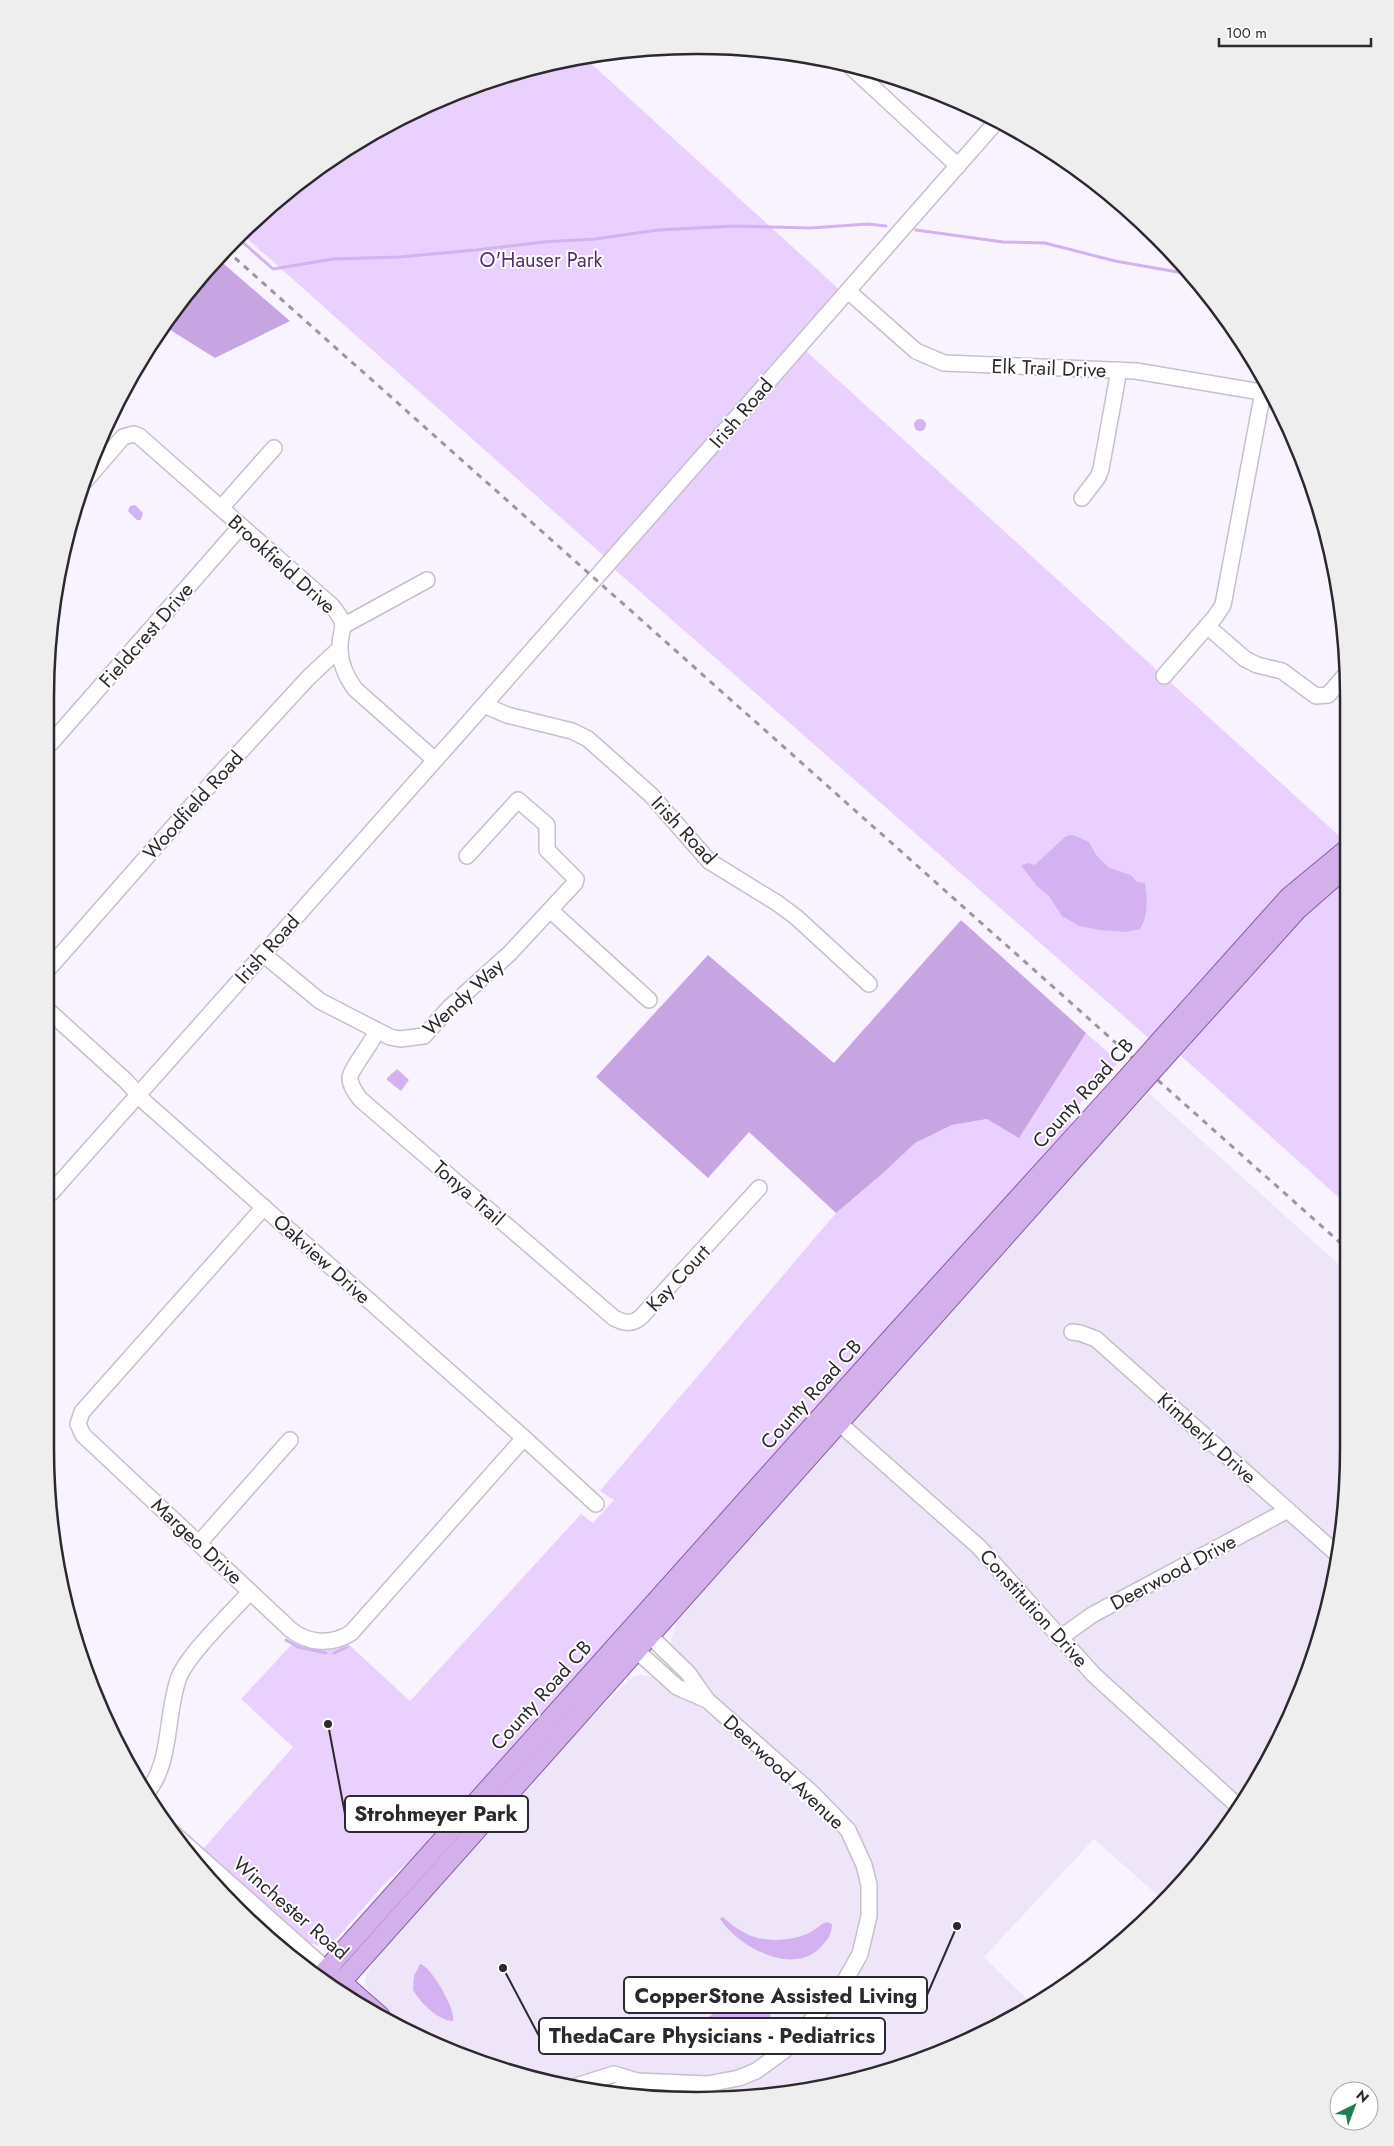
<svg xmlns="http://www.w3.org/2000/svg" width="1394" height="2146" font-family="Jost,sans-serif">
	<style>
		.built { fill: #efe5f8 }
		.green { fill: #e9d0fe }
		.forest { fill: #c7a5e3 }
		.water { fill: #d4b1f0 }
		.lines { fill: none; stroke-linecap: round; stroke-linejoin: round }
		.stream { stroke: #d4b1f0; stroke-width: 3 }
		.minor-casing { stroke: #c7c0cc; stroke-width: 18 }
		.major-casing { stroke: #855ea2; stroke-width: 21 }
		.minor { stroke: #fff; stroke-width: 15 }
		.major { stroke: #d3afec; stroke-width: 19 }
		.rail { stroke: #9b969f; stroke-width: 3; stroke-dasharray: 6 6; stroke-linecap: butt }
		.major-bridge-casing { stroke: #855ea2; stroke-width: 21; stroke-linecap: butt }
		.major-bridge { stroke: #d3afec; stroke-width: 19 }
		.labels { text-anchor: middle; stroke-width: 4; stroke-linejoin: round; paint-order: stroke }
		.park-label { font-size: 20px; fill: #562b74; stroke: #fff }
		.street-label { font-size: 20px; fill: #2c292e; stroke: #fff }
		.rim { fill: none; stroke: #2c292e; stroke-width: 2.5 }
		.leader { fill: none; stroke: #2c292e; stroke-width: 2 }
		.callout-dot { fill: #2c292e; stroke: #fff; stroke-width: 2 }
		.callout { fill: #fff; stroke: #2c292e; stroke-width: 2 }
		.callout-label { font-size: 21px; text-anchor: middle; font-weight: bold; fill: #2c292e }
	</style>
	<rect width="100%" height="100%" fill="#f9f3ff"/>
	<!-- built -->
	<path class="built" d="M 1149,1093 L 1345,1270 L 1343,1534 L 1299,1699 L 1261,1775 L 1187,1879 L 1163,1900 L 1094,1839 L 984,1957 L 1034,2006 L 985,2034 L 866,2079 L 782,2095 L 655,2100 L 487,2066 L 415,2037 L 369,1994 L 365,1981 L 369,1969 L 394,1936 L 556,1752 L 631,1678 L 640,1675 L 656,1677 L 711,1715 L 822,1812 L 831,1802 L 723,1706 L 703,1679 L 676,1653 L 671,1641 L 676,1622 L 1118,1125 Z"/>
	<!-- green -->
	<g class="green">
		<path d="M 585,58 L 841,291 L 605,557 L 242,234 L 300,180 L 408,112 L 528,67 Z"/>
		<path d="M 806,351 L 1347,843 L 1153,1042 L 613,568 Z"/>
		<path d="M 1347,877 L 1345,1203 L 1179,1054 L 1313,906 Z"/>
		<path d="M 1086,1033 L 1119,1062 L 1066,1118 L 1072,1123 L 425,1847 L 387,1881 L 337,1938 C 325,1947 317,1948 305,1940 L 203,1849 L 293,1747 L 241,1699 L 294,1642 C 317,1649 324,1652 346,1642 L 410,1701 L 581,1514 L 593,1523 L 614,1500 L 600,1491 L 836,1213 L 881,1175 L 915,1143 L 952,1125 L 987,1119 L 1019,1138 Z"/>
	</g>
	<!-- forest -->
	<g class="forest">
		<path d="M 217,258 L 290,321 L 215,358 L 164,326 L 207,267 Z"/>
		<path d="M 961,920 L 1086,1033 L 1019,1138 L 987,1119 L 952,1125 L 915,1143 L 881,1175 L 836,1213 L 749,1132 L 708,1178 L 596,1077 L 708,955 L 834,1063 Z"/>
	</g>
	<!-- water -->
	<g class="water">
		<circle cx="920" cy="425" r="6"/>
		<path d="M 135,505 L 143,513 L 141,520 L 137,520 L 128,511 L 130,506 Z"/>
		<path d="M 1073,835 L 1089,842 L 1096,855 L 1109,868 L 1131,875 L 1137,882 L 1145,883 C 1147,899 1149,914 1140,929 L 1127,932 L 1100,930 L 1079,926 L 1062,916 L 1049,896 L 1037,886 L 1023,868 L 1022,865 L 1029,863 L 1035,865 L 1066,836 Z"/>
		<path d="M 397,1069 L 409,1080 L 401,1091 L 387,1080 L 387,1078 Z"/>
		<path d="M 722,1917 C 730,1922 736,1929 745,1933 C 763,1943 789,1941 807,1934 C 814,1931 820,1924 827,1922 L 832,1924 C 832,1934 827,1941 820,1948 C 791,1976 739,1947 720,1919 Z"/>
		<path d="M 420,1964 C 431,1966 456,2010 453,2021 C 437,2020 421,2003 413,1990 L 414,1976 Z"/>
		<path d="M 731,1976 C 742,1977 744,1984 746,1994 C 815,2019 719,2072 687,2043 C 687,2026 711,2018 721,2007 L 722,1986 Z"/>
	</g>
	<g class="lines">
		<!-- stream -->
		<g class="stream">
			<path d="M 916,230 L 1003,242 L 1045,243 L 1115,261 L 1189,274"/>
			<path d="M 238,238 L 273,269 L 333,259 L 399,257 L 476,250 L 543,242 L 595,239 L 658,230 L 736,226 L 810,228 L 868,224 L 886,226"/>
			<path d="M 286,1640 L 298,1647 L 326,1653"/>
			<path d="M 334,1653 L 347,1647"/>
		</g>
		<defs>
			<g id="minor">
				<path d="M 850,66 L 958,166"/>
				<path d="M 848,291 L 916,351 L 944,363 L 1136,371 L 1273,394"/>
				<path d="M 86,480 L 123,437 L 134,434 L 139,436 L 332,606 C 351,629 339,627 340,649 C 340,664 347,678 355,689 L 435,760"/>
				<path d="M 1082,498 L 1098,477 L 1101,469 L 1119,370"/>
				<path d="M 221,508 L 274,448"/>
				<path d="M 343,626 L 427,580"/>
				<path d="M 1207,626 L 1245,659 L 1257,665 L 1282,671 L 1316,696 L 1328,695 L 1348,672"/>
				<path d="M 1164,676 L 1215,617 L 1223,605 L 1265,381"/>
				<path d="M 484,705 L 507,715 L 572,731 L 588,739 L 651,795 L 709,861 L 777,903 L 796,917 L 869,984"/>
				<path d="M 51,743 L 241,526"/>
				<path d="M 550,910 L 649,1000"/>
				<path d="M 263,954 L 320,1001 L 390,1037 L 400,1039 L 424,1036 L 449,1008 L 510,953 L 575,883 L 576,879 L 547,850 L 547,825 L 518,800 L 467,856"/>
				<path d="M 51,966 L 216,778 L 309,677 L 339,649"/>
				<path d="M 51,1013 L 126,1081 L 146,1103 L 524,1438 L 596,1504"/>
				<path d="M 377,1031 C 372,1043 350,1070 350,1078 C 350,1086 356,1093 360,1099 L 614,1318 C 624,1323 632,1325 641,1317 L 759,1188"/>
				<path d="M 51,1193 L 484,705 L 997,121"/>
				<path d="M 264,1207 L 82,1412 L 78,1424 L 83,1435 L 291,1630 C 309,1644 331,1645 351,1633 L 524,1438"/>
				<path d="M 1072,1332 L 1080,1333 L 1096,1339 L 1338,1555"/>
				<path d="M 831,1416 L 979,1547 L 1094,1675 L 1239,1807"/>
				<path d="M 199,1543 L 290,1440"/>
				<path d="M 1060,1638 L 1092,1615 L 1288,1510"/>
				<path d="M 633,1640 L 637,1651 L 677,1687 L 707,1700"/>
				<path d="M 146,1794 C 173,1761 165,1715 179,1677 C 189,1653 231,1613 250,1592"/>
				<path d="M 173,1833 L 326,1969"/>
				<path d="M 579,2085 L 614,2074 L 637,2081 L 707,2084 L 739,2078 L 756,2071 L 785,2050 L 842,1986 L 860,1954 L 869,1916 L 869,1885 L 864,1865 L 848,1830 L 812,1793 L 707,1700 L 688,1673 L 650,1636 L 640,1633"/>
				<path d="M 614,2092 L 637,2081"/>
			</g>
			<g id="major">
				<path d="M 1160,1041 L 1289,897 L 1347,849"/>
				<path d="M 1171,1050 L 1298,909 L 1347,866"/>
				<path d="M 332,1974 L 380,2016"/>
				<path d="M 319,1978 L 894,1335 L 1119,1087"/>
				<path d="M 336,1988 L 1130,1096"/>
			</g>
		</defs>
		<!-- minor casing -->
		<use href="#minor" class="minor-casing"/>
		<!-- major casing -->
		<use href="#major" class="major-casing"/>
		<!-- minor -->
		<use href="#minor" class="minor"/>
		<!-- major -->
		<use href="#major" class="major"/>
		<!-- rail -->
		<path class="rail" d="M 226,250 L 1345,1247"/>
		<defs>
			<g id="major-bridge">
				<path d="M 1119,1087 L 1160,1041"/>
				<path d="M 1130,1096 L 1171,1050"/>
			</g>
		</defs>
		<!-- major-bridge casing -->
		<use href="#major-bridge" class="major-bridge-casing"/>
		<!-- major-bridge -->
		<use href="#major-bridge" class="major-bridge"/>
	</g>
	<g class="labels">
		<!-- park labels -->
		<g class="park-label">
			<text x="541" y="267">O'Hauser Park</text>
		</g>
		<!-- street labels -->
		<g class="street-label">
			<text transform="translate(1049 368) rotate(2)" y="7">Elk Trail Drive</text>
			<text transform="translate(741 413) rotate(-49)" y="7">Irish Road</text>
			<text transform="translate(282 564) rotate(42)" y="7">Brookfield Drive</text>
			<text transform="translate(146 635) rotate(-49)" y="7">Fieldcrest Drive</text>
			<text transform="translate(193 805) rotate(-48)" y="7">Woodfield Road</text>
			<text transform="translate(684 830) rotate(47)" y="7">Irish Road</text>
			<text transform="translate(267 949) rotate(-48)" y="7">Irish Road</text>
			<text transform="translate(463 997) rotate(-43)" y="7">Wendy Way</text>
			<text transform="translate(1083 1093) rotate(-48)" y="7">County Road CB</text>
			<text transform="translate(469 1193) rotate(41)" y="7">Tonya Trail</text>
			<text transform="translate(322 1259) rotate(42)" y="7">Oakview Drive</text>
			<text transform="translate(678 1278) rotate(-47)" y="7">Kay Court</text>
			<text transform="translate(811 1394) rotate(-48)" y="7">County Road CB</text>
			<text transform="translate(1207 1438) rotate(42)" y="7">Kimberly Drive</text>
			<text transform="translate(197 1541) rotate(43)" y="7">Margeo Drive</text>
			<text transform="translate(1173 1572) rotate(-28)" y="7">Deerwood Drive</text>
			<text transform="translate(1034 1608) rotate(48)" y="7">Constitution Drive</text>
			<text transform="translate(541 1695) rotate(-48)" y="7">County Road CB</text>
			<text transform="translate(784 1772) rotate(43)" y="7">Deerwood Avenue</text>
			<text transform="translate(291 1908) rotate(41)" y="7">Winchester Road</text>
		</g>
	</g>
	<!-- crop -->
	<path d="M0 0H1394V2146H0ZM697 54H697A643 643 0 0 1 1340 697V1449A643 643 0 0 1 697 2092H697A643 643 0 0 1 54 1449V697A643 643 0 0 1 697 54Z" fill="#eee" fill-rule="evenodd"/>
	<path class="rim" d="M697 54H697A643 643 0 0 1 1340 697V1449A643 643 0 0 1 697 2092H697A643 643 0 0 1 54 1449V697A643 643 0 0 1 697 54Z"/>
	<!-- callouts -->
	<path class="leader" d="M328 1724L345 1814M957 1926L927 1995M503 1968L539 2036"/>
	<g class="callout-dot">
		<circle cx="328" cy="1724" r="5"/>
		<circle cx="957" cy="1926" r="5"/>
		<circle cx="503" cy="1968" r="5"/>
	</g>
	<g class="callout">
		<rect x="345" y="1796" width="183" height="36" rx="5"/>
		<rect x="624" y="1977" width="303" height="36" rx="5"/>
		<rect x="539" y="2018" width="346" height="36" rx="5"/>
	</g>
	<g class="callout-label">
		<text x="436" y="1821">Strohmeyer Park</text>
		<text x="776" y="2003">CopperStone Assisted Living</text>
		<text x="712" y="2043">ThedaCare Physicians - Pediatrics</text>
	</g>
	<!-- north arrow -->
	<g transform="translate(1354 2106) rotate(42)"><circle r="24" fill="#ffffff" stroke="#aba9ab"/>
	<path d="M0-4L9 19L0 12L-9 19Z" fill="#207e54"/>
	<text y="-8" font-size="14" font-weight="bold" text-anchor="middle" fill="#2c292e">N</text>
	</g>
	<!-- scale -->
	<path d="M1219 38v8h152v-8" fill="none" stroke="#2c292e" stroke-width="2.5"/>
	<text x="1226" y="38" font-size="15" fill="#2c292e" stroke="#ffffff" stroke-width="4" paint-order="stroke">100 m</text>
</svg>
